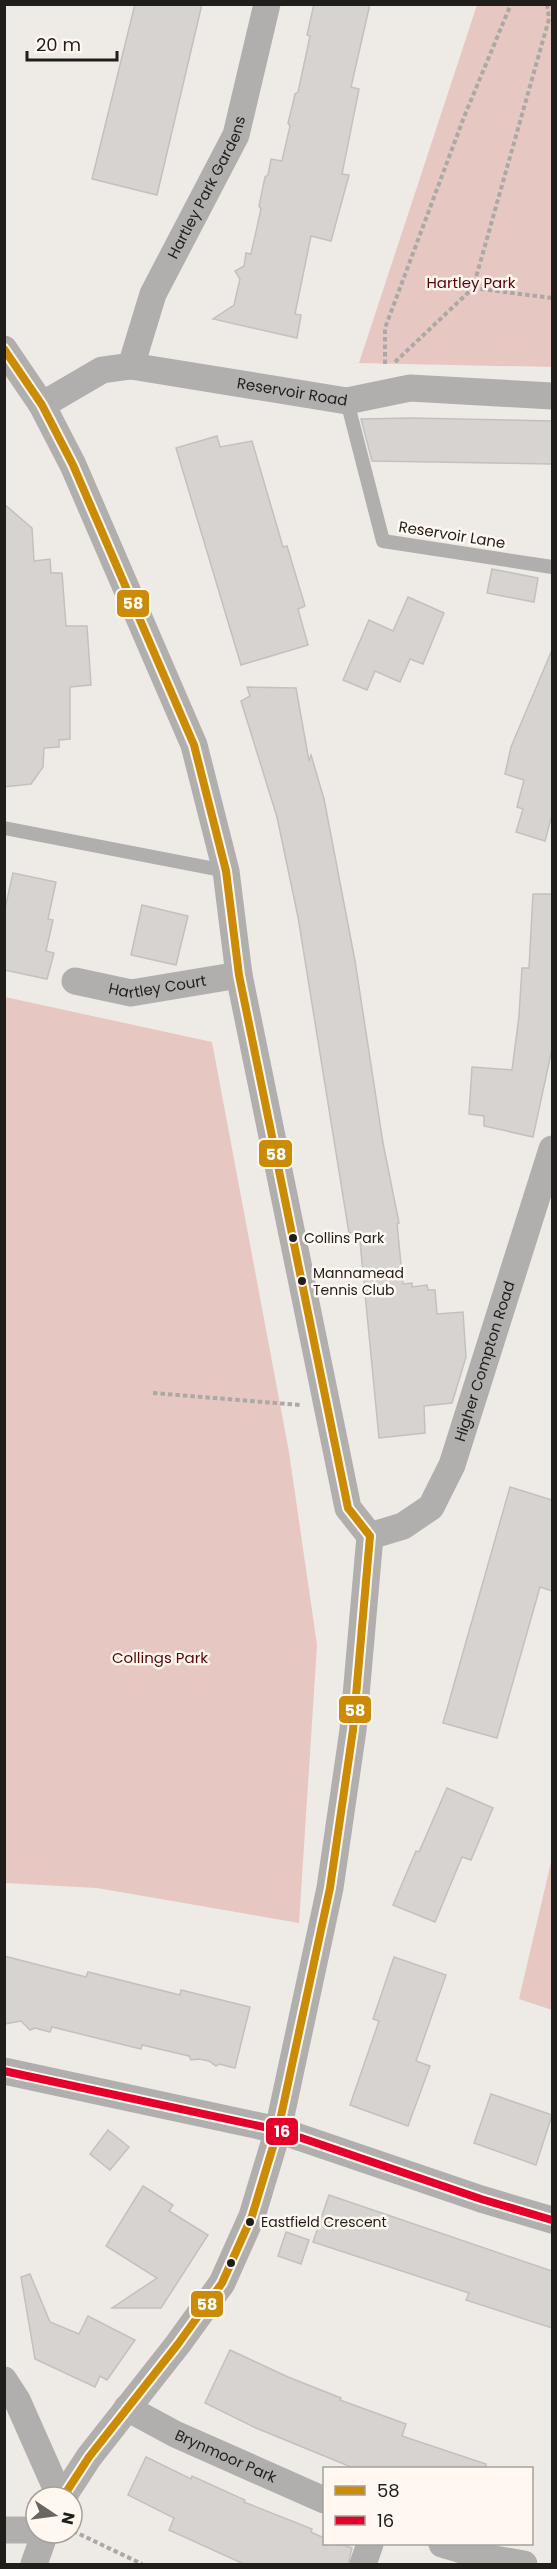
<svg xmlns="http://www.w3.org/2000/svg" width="557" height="2569" font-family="Poppins,sans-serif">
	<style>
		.green { fill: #e7c7c1 }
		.building { fill: #d7d3d1; stroke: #c4c0be; stroke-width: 1.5 }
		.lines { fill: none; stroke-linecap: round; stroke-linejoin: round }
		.path { stroke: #aaa9a5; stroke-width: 4; stroke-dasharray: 4.5 3; stroke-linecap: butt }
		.lane { stroke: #b1afae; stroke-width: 14 }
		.street { stroke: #b1afae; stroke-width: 27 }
		.bus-1-casing { stroke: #fff7f0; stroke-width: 12 }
		.bus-2-casing { stroke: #fff7f0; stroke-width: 12 }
		.bus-1 { stroke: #cc8b05; stroke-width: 8 }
		.bus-2 { stroke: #e4002b; stroke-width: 8 }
		.bus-dot { fill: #201e1b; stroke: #fff7f0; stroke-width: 2 }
		.labels { text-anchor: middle; stroke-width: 5; stroke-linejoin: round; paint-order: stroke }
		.bus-label { font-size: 14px; fill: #201e1b; stroke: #fff7f0; text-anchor: start }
		.street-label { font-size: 15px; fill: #201e1b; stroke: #fff7f0 }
		.park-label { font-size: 15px; fill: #5b0304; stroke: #fff7f0 }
		.line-badge { stroke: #fff7f0; stroke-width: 2 }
		.badge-label { font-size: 16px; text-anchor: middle; font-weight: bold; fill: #fff }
	</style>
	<rect width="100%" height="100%" fill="#eeeae6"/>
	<!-- green -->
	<g class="green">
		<path d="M 477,5 L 552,5 L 552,367 L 359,363 Z"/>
		<path d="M 5,997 L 212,1042 L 289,1452 L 317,1645 L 299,1923 L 97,1888 L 5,1883 Z"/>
		<path d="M 552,1858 L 552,2010 L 519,1999 Z"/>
	</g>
	<!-- building -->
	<g class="building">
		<path d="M 135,4 L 202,4 L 157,195 L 92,179 Z"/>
		<path d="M 314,4 L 370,4 L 351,87 L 359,89 L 342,174 L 349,175 L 331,241 L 311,236 L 295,314 L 301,315 L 297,338 L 213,319 L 234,305 L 240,279 L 235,271 L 244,266 L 246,253 L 251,254 L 261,209 L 259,206 L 265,177 L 268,175 L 271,159 L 282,161 L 290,126 L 288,123 L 293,103 L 295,94 L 298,92 L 306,55 L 310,36 L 307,35 Z"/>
		<path d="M 411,418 L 552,421 L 552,464 L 372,461 L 361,419 Z"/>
		<path d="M 217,436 L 220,447 L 252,441 L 283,547 L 287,546 L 305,606 L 298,609 L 308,645 L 241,665 L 176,448 Z"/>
		<path d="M 4,504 L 32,528 L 34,561 L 50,559 L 51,573 L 62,573 L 66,626 L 87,626 L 91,685 L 70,687 L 70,739 L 59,740 L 59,747 L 44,748 L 43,767 L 31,784 L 4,787 Z"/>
		<path d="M 492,569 L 538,578 L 534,602 L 487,593 Z"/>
		<path d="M 408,597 L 444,613 L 423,664 L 410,659 L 400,682 L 375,671 L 367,690 L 343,680 L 369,620 L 393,631 Z"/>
		<path d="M 552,650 L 552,815 L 545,841 L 516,832 L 523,809 L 517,807 L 524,780 L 505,774 L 511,747 Z"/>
		<path d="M 247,687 L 296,688 L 309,761 L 311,755 L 324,799 L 355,961 L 383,1143 L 399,1223 L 397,1224 L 403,1284 L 412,1283 L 412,1287 L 427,1285 L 428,1290 L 435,1290 L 437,1314 L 463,1312 L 466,1357 L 452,1403 L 424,1406 L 425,1433 L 379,1438 L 359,1231 L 349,1233 L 298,917 L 277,817 L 241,701 L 250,696 Z"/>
		<path d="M 13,873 L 56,882 L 48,919 L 53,920 L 46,951 L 54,953 L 47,979 L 4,970 L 4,913 Z"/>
		<path d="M 533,894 L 552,894 L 552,1049 L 533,1137 L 484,1126 L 484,1116 L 469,1114 L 472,1067 L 512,1070 L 519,1016 L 522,968 L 529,968 Z"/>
		<path d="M 142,905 L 188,916 L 176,965 L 131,955 Z"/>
		<path d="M 510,1487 L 552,1500 L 552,1591 L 540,1587 L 497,1738 L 443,1723 Z"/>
		<path d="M 447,1788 L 493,1808 L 471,1860 L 462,1857 L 435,1922 L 393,1905 L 416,1851 L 419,1852 Z"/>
		<path d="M 4,1956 L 86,1977 L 88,1972 L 180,1995 L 181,1990 L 250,2007 L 235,2068 L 219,2064 L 216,2066 L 209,2061 L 199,2059 L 191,2060 L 189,2056 L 142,2045 L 141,2049 L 52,2027 L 50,2032 L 35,2028 L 30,2030 L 21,2021 L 4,2024 Z"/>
		<path d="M 394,1957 L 446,1975 L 416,2061 L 430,2066 L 408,2126 L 350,2105 L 379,2021 L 373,2019 Z"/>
		<path d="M 491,2094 L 552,2115 L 536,2165 L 474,2143 Z"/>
		<path d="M 108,2130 L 129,2147 L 110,2170 L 90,2154 Z"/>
		<path d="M 143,2186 L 173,2205 L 169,2211 L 208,2235 L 161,2308 L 112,2308 L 157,2278 L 106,2246 Z"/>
		<path d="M 329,2195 L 552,2271 L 552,2328 L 466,2300 L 469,2293 L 313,2242 Z"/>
		<path d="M 286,2232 L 309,2240 L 301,2264 L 278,2256 Z"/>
		<path d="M 30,2274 L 50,2322 L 79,2334 L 88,2316 L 135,2340 L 107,2380 L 100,2376 L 95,2387 L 35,2359 L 21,2277 Z"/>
		<path d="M 230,2350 L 288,2377 L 341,2398 L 340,2400 L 406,2424 L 402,2436 L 486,2464 L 486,2469 L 356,2469 L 256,2428 L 205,2403 Z"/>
		<path d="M 146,2457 L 191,2479 L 192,2476 L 245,2500 L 244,2502 L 312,2529 L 311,2532 L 324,2538 L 324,2544 L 340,2544 L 352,2548 L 348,2565 L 246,2565 L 169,2530 L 174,2518 L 128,2495 Z"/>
	</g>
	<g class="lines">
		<!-- path -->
		<g class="path">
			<path d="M 473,288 L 552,298"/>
			<path d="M 395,362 L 473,288 L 549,19 L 547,4"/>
			<path d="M 385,364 L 385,328 L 464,117 L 511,4"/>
			<path d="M 153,1393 L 300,1405"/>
			<path d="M 73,2531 L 142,2564"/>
		</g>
		<!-- lane -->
		<g class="lane">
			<path d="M 347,401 L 383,541 L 552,567"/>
			<path d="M 4,828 L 226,871"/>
		</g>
		<!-- street -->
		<g class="street">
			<path d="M 4,349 L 42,405 L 73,465 L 194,745 L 226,871 L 239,975 L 348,1508 L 370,1536 L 353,1730 L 330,1888 L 278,2130 L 252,2216 L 222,2283 L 178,2344 L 89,2457 L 63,2497"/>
			<path id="s1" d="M 131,366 L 153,294 L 236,135 L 267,4"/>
			<path id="s2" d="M 42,405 L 102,370 L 131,366 L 347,401 L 410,388 L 552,396"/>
			<path id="s3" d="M 75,981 L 131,993 L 239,975"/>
			<path id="s4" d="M 370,1536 L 403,1526 L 431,1507 L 452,1465 L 552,1149"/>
			<path d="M 4,2071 L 278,2130 L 481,2199 L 552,2220"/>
			<path d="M 4,2380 L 17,2400 L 60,2497"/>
			<path id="s5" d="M 127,2408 L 175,2434 L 324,2500"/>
			<path d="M 4,2530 L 36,2530"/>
			<path d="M 442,2544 L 489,2558 L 524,2564"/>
			<path d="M 34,2564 L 45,2533"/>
			<path d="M 363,2564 L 370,2544"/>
		</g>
		<defs>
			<path id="bus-1" d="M 4,349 L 42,405 L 73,465 L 194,745 L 226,871 L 239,975 L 348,1508 L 370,1536 L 353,1730 L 330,1888 L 278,2130 L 252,2216 L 222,2283 L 178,2344 L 89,2457 L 63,2497"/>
			<path id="bus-2" d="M 4,2071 L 278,2130 L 481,2199 L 552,2220"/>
		</defs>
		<!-- bus-1 casing -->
		<use href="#bus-1" class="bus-1-casing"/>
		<!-- bus-2 casing -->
		<use href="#bus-2" class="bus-2-casing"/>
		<!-- bus-1 -->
		<use href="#bus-1" class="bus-1"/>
		<!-- bus-2 -->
		<use href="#bus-2" class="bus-2"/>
	</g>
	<!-- markers -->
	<g class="bus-dot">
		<circle cx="293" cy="1238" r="5"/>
		<circle cx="302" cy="1281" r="5"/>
		<circle cx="250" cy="2222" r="5"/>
		<circle cx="231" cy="2263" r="5"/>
	</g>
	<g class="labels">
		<!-- bus labels -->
		<g class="bus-label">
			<text x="304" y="1243">Collins Park</text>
			<text x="313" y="1278">Mannamead<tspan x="313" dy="17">Tennis Club</tspan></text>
			<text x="261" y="2227">Eastfield Crescent</text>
		</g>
		<!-- street labels -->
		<g class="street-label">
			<text dy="5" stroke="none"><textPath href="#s1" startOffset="195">Hartley Park Gardens</textPath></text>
			<text dy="5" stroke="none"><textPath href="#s2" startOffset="262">Reservoir Road</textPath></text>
			<text transform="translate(452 535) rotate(9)" y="5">Reservoir Lane</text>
			<text dy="5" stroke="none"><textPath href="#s3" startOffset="84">Hartley Court</textPath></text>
			<text dy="5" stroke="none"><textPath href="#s4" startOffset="224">Higher Compton Road</textPath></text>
			<text dy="5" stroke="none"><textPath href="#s5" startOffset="110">Brynmoor Park</textPath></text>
		</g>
		<!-- park labels -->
		<g class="park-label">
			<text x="471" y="288">Hartley Park</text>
			<text x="160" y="1663">Collings Park</text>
		</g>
	</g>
	<g class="line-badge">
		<rect x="116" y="589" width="34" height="29" rx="6" fill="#cc8b05"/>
		<rect x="258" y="1139" width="35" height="29" rx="6" fill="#cc8b05"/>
		<rect x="338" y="1695" width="34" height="29" rx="6" fill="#cc8b05"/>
		<rect x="265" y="2117" width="34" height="29" rx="6" fill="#e4002b"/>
		<rect x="190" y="2290" width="34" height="28" rx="6" fill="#cc8b05"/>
	</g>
	<g class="badge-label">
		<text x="133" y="609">58</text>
		<text x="276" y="1160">58</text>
		<text x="355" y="1716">58</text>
		<text x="282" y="2137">16</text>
		<text x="207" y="2310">58</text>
	</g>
	<!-- border -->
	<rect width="557" height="2569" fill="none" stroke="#201e1b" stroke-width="12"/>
	<!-- legend -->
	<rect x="323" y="2467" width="210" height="78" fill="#fff7f0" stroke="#a6a09b" stroke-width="1.5"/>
	<rect x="335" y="2486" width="30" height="9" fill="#cc8b05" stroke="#a6a09b" stroke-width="1.5"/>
	<text x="377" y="2497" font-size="18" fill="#201e1b">58</text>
	<rect x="335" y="2516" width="30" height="9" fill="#e4002b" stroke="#a6a09b" stroke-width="1.5"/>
	<text x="377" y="2527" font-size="18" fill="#201e1b">16</text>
	<!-- north arrow -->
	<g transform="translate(54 2515) rotate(103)"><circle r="28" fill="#fff7f0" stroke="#a6a09b" stroke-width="1.5"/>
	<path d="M0-4.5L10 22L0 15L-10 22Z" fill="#686562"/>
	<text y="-9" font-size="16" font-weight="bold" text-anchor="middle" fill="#201e1b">N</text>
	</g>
	<!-- scale -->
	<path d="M27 51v9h90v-9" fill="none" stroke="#201e1b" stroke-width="3"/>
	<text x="36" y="51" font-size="18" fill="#201e1b" stroke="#fff7f0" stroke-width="4.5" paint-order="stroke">20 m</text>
</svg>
